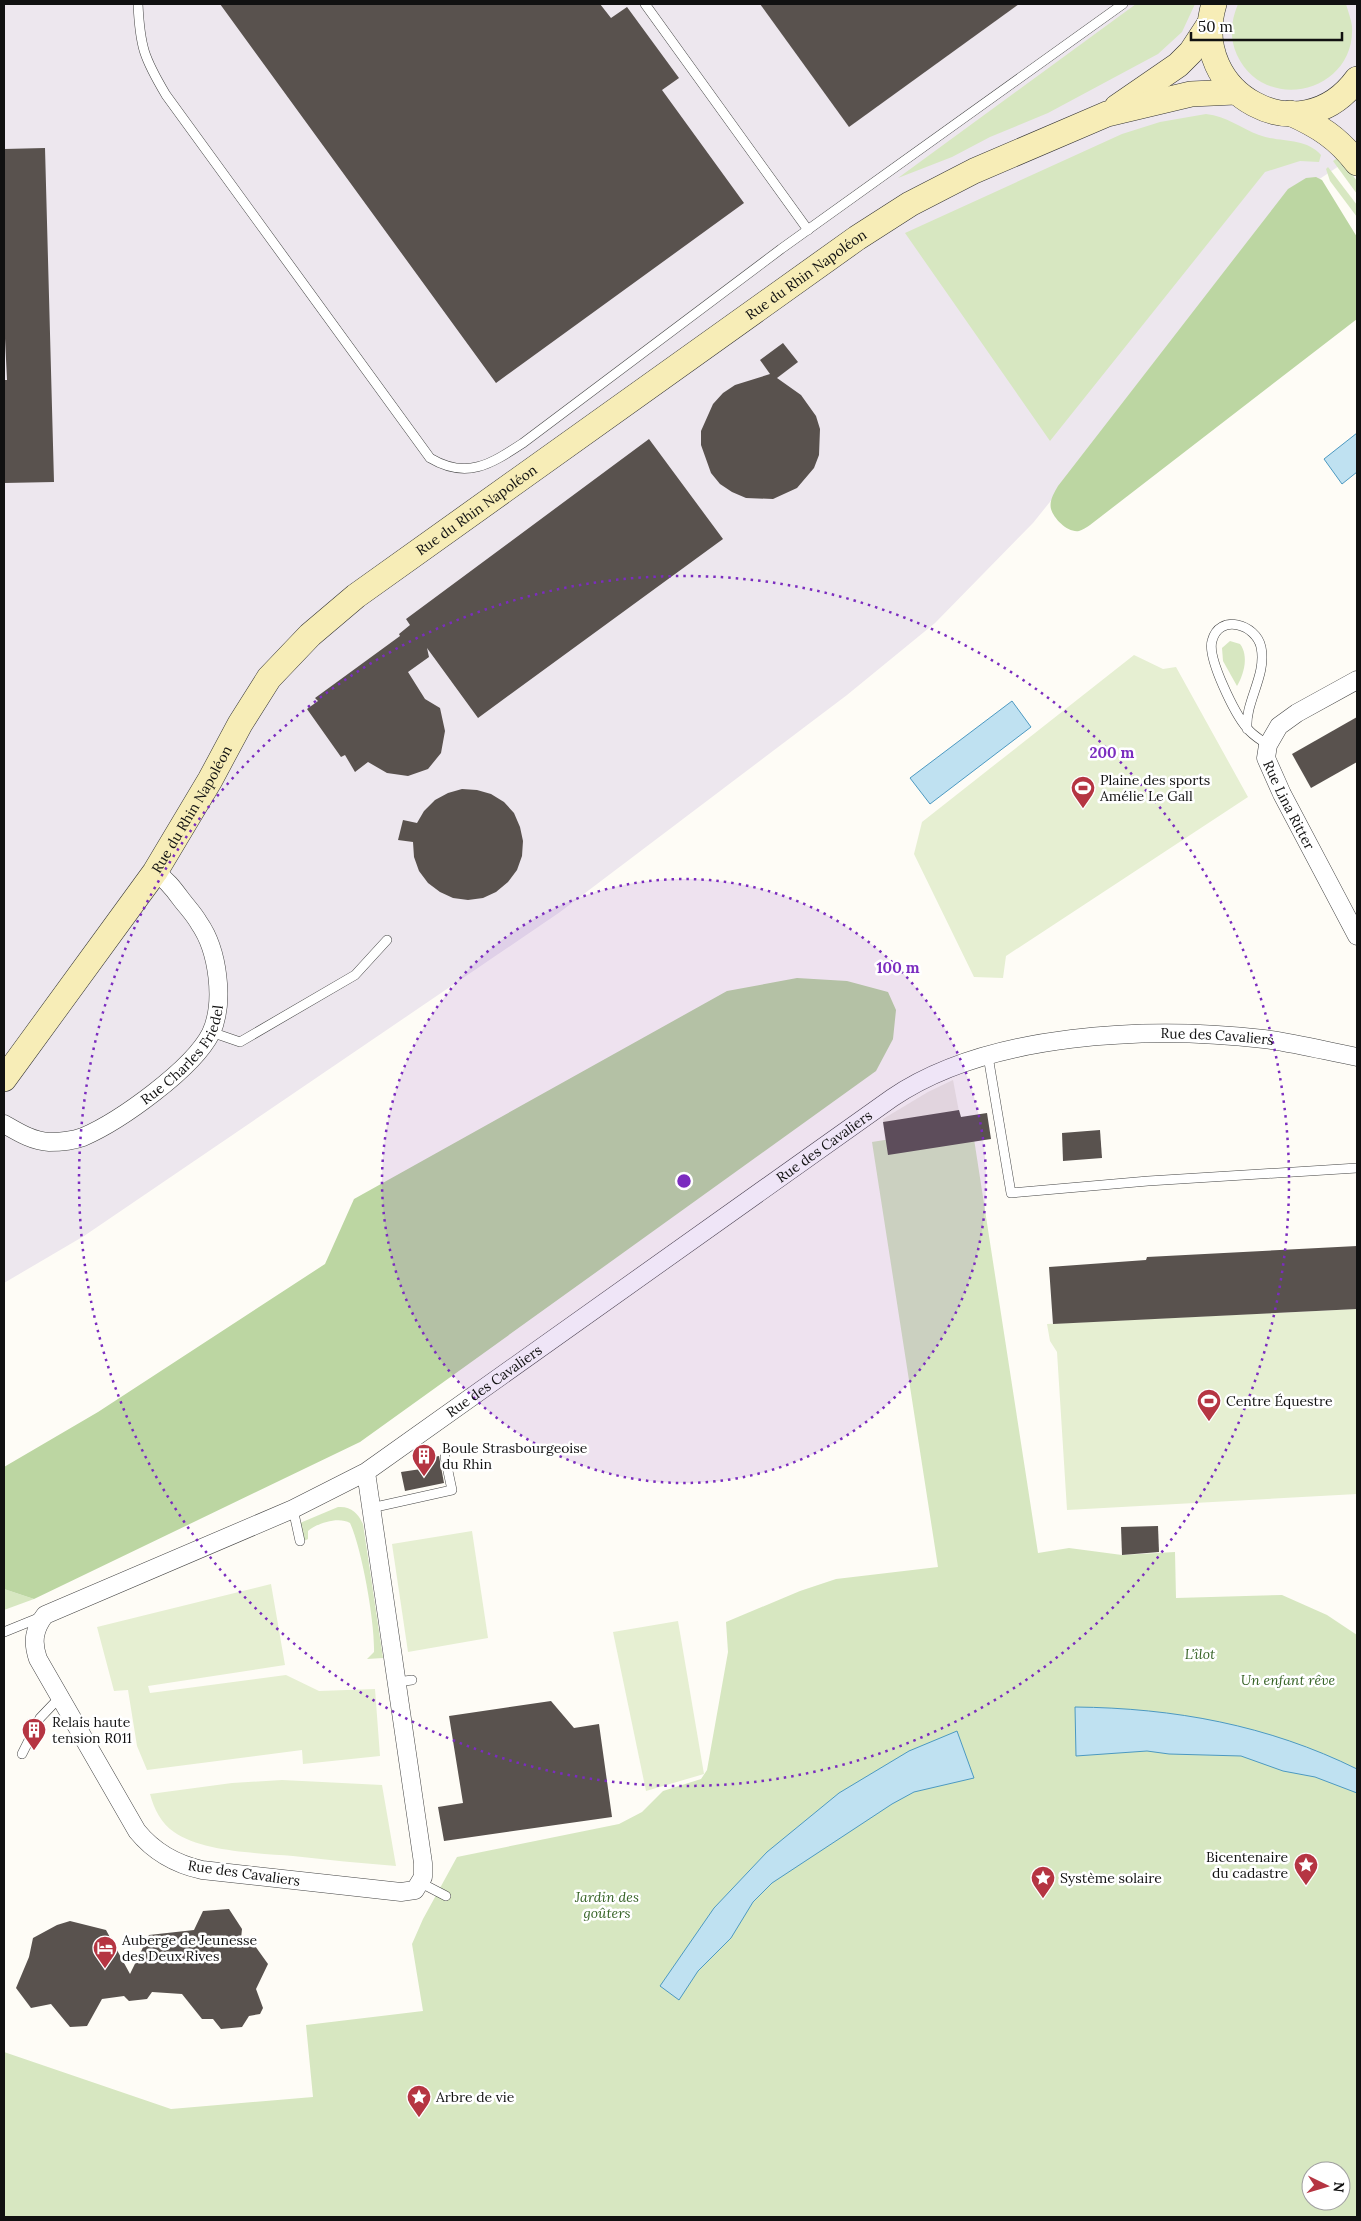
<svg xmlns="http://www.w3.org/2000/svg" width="1361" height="2221" font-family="Lora,serif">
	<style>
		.industrial { fill: #ede7ee }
		.green { fill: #d7e7c1; fill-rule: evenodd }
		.forest { fill: #bcd6a2 }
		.pitch { fill: #e6efd2 }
		.plaza { fill: #efece3 }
		.water { fill: #bfe1f1; stroke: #4c99c1 }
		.building { fill: #59524e }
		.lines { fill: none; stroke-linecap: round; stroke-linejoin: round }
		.service-casing { stroke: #444; stroke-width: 10 }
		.minor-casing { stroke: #444; stroke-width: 19 }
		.secondary-casing { stroke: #333; stroke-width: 26 }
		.service { stroke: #fff; stroke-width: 9 }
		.minor { stroke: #fff; stroke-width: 18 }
		.secondary { stroke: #f7edb7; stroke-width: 25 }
		.ring { fill: none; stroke: #7b2cbf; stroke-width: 2.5; stroke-dasharray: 2.5 5 }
		.labels { text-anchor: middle; stroke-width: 5; stroke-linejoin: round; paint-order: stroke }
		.street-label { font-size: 14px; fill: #111; stroke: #fff }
		.poi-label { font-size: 14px; fill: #111; stroke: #fff; text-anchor: start }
		.park-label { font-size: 14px; font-style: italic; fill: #366326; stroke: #fff }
		.centre { fill: #7b2cbf; stroke: #fff; stroke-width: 2.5 }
		.ring-label { font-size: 15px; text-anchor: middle; font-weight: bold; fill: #7b2cbf; stroke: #fff; stroke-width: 5; stroke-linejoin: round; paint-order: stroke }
	</style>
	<rect width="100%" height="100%" fill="#fefcf6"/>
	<!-- industrial -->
	<path class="industrial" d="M 4,4 L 1357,4 L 1357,154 L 1297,194 L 1033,523 L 935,623 L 847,695 L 560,912 L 84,1236 L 4,1283 Z"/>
	<!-- green -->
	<g class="green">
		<path d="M 1136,4 L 1195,4 L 1182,32 L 1158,54 L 1048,113 L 990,137 L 952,157 L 898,178 Z"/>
		<path d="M 1238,4 L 1346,4 C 1348,11 1351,19 1352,26 C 1356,92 1265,115 1237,55 C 1229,37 1231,21 1238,4 Z"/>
		<path d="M 1206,114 C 1227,116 1240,128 1259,135 C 1280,143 1305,137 1321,155 L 1319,162 L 1300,161 L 1265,172 L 1050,441 L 905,233 L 1122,134 L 1160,122 Z"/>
		<path d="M 1339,157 L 1357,181 L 1357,194 L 1333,161 Z"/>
		<path d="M 1328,167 L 1357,205 L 1357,217 L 1330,181 L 1326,169 Z"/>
		<path d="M 1230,641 L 1240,644 C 1249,656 1244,674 1237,686 L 1223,661 L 1222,648 Z"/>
		<path d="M 972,1126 L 1038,1553 L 1069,1548 L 1122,1555 L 1175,1552 L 1176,1598 L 1282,1595 L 1327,1615 L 1357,1635 L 1357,2217 L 4,2217 L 4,2052 L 171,2109 L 313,2097 L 306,2025 L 423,2011 L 412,1944 L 423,1919 L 457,1857 L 619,1824 L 642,1812 L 663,1791 L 701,1779 L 707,1770 L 728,1652 L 726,1622 L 800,1591 L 836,1579 L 938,1567 L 872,1142 ZM 1311,2171 L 1341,2171 L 1341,2201 L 1311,2201 Z"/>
		<path d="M 338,1507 C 351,1506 358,1513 363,1524 L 383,1658 L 367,1659 L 374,1652 C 375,1623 362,1549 350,1523 C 339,1516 317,1523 308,1531 L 308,1539 L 304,1541 L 300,1523 Z"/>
		<path d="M 4,1589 L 34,1599 L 4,1610 Z"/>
	</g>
	<!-- forest -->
	<g class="forest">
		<path d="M 1316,177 L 1322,180 L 1357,237 L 1357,319 L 1090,525 C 1087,527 1082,530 1079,531 C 1068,533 1054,519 1051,509 C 1049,501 1054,493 1058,486 L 1288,189 L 1306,178 Z"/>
		<path d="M 797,978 L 847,981 L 888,992 L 896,1010 L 893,1039 L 876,1071 L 360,1442 L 34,1599 L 4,1589 L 4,1467 L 98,1412 L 325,1264 L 354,1199 L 727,991 Z"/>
	</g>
	<!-- pitch -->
	<g class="pitch">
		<path d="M 1134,655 L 1163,669 L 1176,667 L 1248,797 L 1006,956 L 1003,978 L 974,977 L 914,854 L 922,822 Z"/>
		<path d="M 1357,1309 L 1357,1494 L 1067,1510 L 1057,1352 L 1050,1341 L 1047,1324 Z"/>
		<path d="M 472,1531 L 488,1638 L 408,1652 L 392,1544 Z"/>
		<path d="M 271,1584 L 285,1665 L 148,1686 L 150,1693 L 286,1675 L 319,1691 L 375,1689 L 380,1756 L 303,1764 L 302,1750 L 147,1770 L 137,1746 L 128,1690 L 114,1691 L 97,1627 Z"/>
		<path d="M 678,1621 L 704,1774 L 646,1791 L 613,1632 Z"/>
		<path d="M 282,1780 L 382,1785 L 396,1866 C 361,1863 327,1860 293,1856 C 259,1853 202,1852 174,1832 C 161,1823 154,1809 150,1794 L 232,1783 Z"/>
	</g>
	<!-- plaza -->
	<path class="plaza" d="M 953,1080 L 962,1128 L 885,1140 L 883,1119 L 928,1092 Z"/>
	<!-- water -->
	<g class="water">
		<path d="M 1357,433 L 1357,472 L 1342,484 L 1324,459 Z"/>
		<path d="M 1012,701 L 1031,727 L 930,804 L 910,778 Z"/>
		<path d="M 1075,1707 C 1174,1708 1268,1725 1357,1769 L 1357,1793 L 1315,1777 L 1283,1771 L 1241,1756 L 1169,1754 L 1147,1751 L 1076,1756 Z"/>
		<path d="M 957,1731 L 974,1778 L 914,1792 L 892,1804 L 772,1883 L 753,1902 L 731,1938 L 698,1971 L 679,2000 L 660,1986 L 714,1908 L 767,1852 L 839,1793 L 909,1751 Z"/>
	</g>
	<!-- building -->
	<g class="building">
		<path d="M 220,4 L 600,4 L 611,18 L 627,7 L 679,78 L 662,90 L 744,203 L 496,383 Z"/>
		<path d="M 760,4 L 1019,4 L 849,127 Z"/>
		<path d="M 45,148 L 54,482 L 4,483 L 4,380 L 7,380 L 4,318 L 4,149 Z"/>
		<path d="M 783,343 L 798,362 L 777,378 L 801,395 L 816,416 L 820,429 L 819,455 L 814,468 L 797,488 L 773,499 L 746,498 L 732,492 L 720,484 L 711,473 L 701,445 L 701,431 L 713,404 L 723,393 L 735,385 L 770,374 L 760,360 Z"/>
		<path d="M 649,439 L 723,539 L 478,718 L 427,648 L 429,657 L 408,672 L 425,699 L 440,708 L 445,731 L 441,753 L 428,769 L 408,776 L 387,773 L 368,762 L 355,772 L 345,755 L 341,757 L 307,709 L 318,701 L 315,698 L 400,636 L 399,634 L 410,625 L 406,619 Z"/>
		<path d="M 1357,717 L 1357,762 L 1311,788 L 1292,754 Z"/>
		<path d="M 462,789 L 477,790 L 491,794 L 504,802 L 514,813 L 520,827 L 523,841 L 522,856 L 517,870 L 508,882 L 496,892 L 483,898 L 468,900 L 453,898 L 440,892 L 428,883 L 419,871 L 414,857 L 413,842 L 398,840 L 403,820 L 417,823 L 424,811 L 435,800 L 448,793 Z"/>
		<path d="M 959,1110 L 961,1117 L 987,1113 L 991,1139 L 888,1155 L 883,1122 Z"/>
		<path d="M 1100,1130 L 1102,1158 L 1063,1161 L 1062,1133 Z"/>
		<path d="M 1357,1246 L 1357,1309 L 1053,1324 L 1049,1267 L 1146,1260 L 1147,1257 Z"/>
		<path d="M 439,1456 L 444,1483 L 405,1491 L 401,1472 L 421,1469 L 419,1460 Z"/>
		<path d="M 1158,1526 L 1159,1552 L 1122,1555 L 1121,1527 Z"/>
		<path d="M 551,1701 L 574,1728 L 599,1724 L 612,1817 L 444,1841 L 438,1807 L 463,1803 L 449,1716 Z"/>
		<path d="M 229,1909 L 242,1929 L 241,1939 L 253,1943 L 268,1964 L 256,1989 L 263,2008 L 260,2014 L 249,2016 L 242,2027 L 221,2029 L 213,2019 L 202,2019 L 182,1994 L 152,1992 L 147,1999 L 129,2001 L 124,1996 L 102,1999 L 87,2026 L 70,2027 L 51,2004 L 31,2008 L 16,1988 L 29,1957 L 33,1938 L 57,1925 L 70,1921 L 106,1930 L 130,1974 L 149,1935 L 194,1930 L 203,1911 Z"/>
	</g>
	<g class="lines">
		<defs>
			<g id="service">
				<path d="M 138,4 C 140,47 144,58 166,95 L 430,458 C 467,480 491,464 523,443 L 781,249 L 1123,4"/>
				<path d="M 645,4 L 808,230"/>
				<path d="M 1247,729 C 1245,701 1267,676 1261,647 C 1256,624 1219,613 1212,641 C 1207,658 1235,714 1247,728 C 1252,735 1261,740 1268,745"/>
				<path d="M 211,1032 L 240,1042 L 355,975 L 387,940"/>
				<path d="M 988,1056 L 1011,1193 L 1148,1181 L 1357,1168"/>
				<path d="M 371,1508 L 452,1490 L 445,1457"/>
				<path d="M 293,1509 L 300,1541"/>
				<path d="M 4,1632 L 41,1617"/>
				<path d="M 397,1682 L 412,1680"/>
				<path d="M 22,1754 L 40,1718 L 60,1697"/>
				<path d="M 421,1883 L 446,1896"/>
			</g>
			<g id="minor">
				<path id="s1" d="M 1357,680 L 1297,713 L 1279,726 L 1268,745 L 1266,758 L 1282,794 L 1357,936"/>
				<path id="s2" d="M 4,1124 C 18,1132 32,1141 49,1142 C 60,1142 72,1141 83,1137 C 120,1121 193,1069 211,1033 C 225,1002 218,950 199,923 C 194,914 187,907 181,899 C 173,888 166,879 155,872"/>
				<path id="s3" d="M 366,1472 L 423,1863 L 423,1877 L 415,1890 L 401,1892 L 202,1870 C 175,1864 154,1852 137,1831 L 38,1659 C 32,1642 34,1629 45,1615 L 293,1509 L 366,1472 L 892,1098 C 989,1032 1150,1026 1264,1039 C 1295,1043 1326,1051 1357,1057"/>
			</g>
			<g id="secondary">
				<path d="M 1214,4 C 1187,94 1301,156 1357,79"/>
				<path d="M 1117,107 L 1178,65 L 1191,52 L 1210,23"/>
				<path d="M 1290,113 C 1319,126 1338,138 1357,163"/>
				<path id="s4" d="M 4,1079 L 155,872 L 210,780 L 240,724 L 269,678 L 310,635 L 356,596 L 857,238 L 910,204 L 974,171 L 1107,114 L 1191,94 L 1235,92"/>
			</g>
		</defs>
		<!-- service casing -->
		<use href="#service" class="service-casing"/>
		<!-- minor casing -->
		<use href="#minor" class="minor-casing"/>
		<!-- secondary casing -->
		<use href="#secondary" class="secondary-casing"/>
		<!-- service -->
		<use href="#service" class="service"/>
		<!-- minor -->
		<use href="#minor" class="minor"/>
		<!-- secondary -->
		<use href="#secondary" class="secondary"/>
	</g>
	<!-- distance rings -->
	<circle cx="684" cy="1181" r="302" fill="#7b2cbf" fill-opacity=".12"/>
	<g class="ring">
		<circle cx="684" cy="1181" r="302"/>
		<circle cx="684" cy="1181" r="605"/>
	</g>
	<!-- icons -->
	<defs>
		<symbol id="stadium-pin" viewBox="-11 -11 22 30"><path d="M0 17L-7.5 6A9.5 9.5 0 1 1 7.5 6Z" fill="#b53542" stroke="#fff"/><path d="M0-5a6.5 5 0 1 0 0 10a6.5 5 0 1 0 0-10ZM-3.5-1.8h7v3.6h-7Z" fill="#fff"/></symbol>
		<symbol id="building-pin" viewBox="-11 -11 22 30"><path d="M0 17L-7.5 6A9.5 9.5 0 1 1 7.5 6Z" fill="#b53542" stroke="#fff"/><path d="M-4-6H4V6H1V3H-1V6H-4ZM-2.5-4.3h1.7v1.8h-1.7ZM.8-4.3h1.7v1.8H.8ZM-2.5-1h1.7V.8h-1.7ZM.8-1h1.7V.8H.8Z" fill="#fff"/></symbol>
		<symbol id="sight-pin" viewBox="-11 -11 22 30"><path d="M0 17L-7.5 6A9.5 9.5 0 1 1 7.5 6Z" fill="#b53542" stroke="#fff"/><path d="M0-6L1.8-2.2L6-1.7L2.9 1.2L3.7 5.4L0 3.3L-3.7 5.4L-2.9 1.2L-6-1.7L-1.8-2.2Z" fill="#fff"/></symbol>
		<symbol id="hotel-pin" viewBox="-11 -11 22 30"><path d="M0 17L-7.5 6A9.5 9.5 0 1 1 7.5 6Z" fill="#b53542" stroke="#fff"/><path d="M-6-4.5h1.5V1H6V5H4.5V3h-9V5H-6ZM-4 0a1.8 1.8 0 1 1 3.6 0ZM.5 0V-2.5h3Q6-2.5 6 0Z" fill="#fff"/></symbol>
	</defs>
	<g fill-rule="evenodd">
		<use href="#stadium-pin" x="1069" y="774" width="28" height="38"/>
		<use href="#stadium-pin" x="1195" y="1387" width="28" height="38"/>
		<use href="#building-pin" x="410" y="1442" width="28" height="38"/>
		<use href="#building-pin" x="20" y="1716" width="28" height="38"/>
		<use href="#sight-pin" x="1292" y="1851" width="28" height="38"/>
		<use href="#sight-pin" x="1029" y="1864" width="28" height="38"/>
		<use href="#hotel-pin" x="91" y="1934" width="28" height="38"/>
		<use href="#sight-pin" x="405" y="2083" width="28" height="38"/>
	</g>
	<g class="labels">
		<!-- street labels -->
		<g class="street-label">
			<text dy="5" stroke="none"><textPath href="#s4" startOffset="1154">Rue du Rhin Napoléon</textPath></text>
			<text dy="5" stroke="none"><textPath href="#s4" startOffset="749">Rue du Rhin Napoléon</textPath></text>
			<text dy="5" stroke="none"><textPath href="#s1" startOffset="178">Rue Lina Ritter</textPath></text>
			<text dy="5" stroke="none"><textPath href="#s4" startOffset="329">Rue du Rhin Napoléon</textPath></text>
			<text dy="5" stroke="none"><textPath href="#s3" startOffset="2295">Rue des Cavaliers</textPath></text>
			<text dy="5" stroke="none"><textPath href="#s2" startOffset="216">Rue Charles Friedel</textPath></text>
			<text dy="5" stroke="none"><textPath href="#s3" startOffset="1875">Rue des Cavaliers</textPath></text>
			<text dy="5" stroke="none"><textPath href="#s3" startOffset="1470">Rue des Cavaliers</textPath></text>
			<text transform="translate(244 1873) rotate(8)" y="5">Rue des Cavaliers</text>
		</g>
		<!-- poi labels -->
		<g class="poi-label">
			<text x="1100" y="785">Plaine des sports<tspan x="1100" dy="16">Amélie Le Gall</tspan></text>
			<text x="1226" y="1406">Centre Équestre</text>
			<text x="442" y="1453">Boule Strasbourgeoise<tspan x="442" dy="16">du Rhin</tspan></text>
			<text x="52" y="1727">Relais haute<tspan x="52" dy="16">tension R011</tspan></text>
			<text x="1288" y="1862" text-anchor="end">Bicentenaire<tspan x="1288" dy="16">du cadastre</tspan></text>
			<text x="1060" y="1883">Système solaire</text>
			<text x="122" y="1945">Auberge de Jeunesse<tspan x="122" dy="16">des Deux Rives</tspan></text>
			<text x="436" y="2102">Arbre de vie</text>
		</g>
		<!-- park labels -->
		<g class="park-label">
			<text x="1200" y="1659">L'îlot</text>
			<text x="1288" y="1685">Un enfant rêve</text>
			<text x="607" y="1902">Jardin des<tspan x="607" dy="16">goûters</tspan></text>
		</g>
	</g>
	<circle cx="684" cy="1181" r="8" class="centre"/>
	<g class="ring-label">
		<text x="1112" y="758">200 m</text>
		<text x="898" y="973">100 m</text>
	</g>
	<!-- border -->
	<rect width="1361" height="2221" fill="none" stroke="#111111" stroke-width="10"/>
	<!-- north arrow -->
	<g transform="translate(1326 2186) rotate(95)"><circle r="24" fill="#ffffff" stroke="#a0a0a0"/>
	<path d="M0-4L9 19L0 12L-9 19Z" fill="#b53542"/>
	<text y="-8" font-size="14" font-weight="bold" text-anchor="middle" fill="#111111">N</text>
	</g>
	<!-- scale -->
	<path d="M1191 32v8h151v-8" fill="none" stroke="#111111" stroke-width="2.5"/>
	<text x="1198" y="32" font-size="15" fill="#111111" stroke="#ffffff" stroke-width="4" paint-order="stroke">50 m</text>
</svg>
